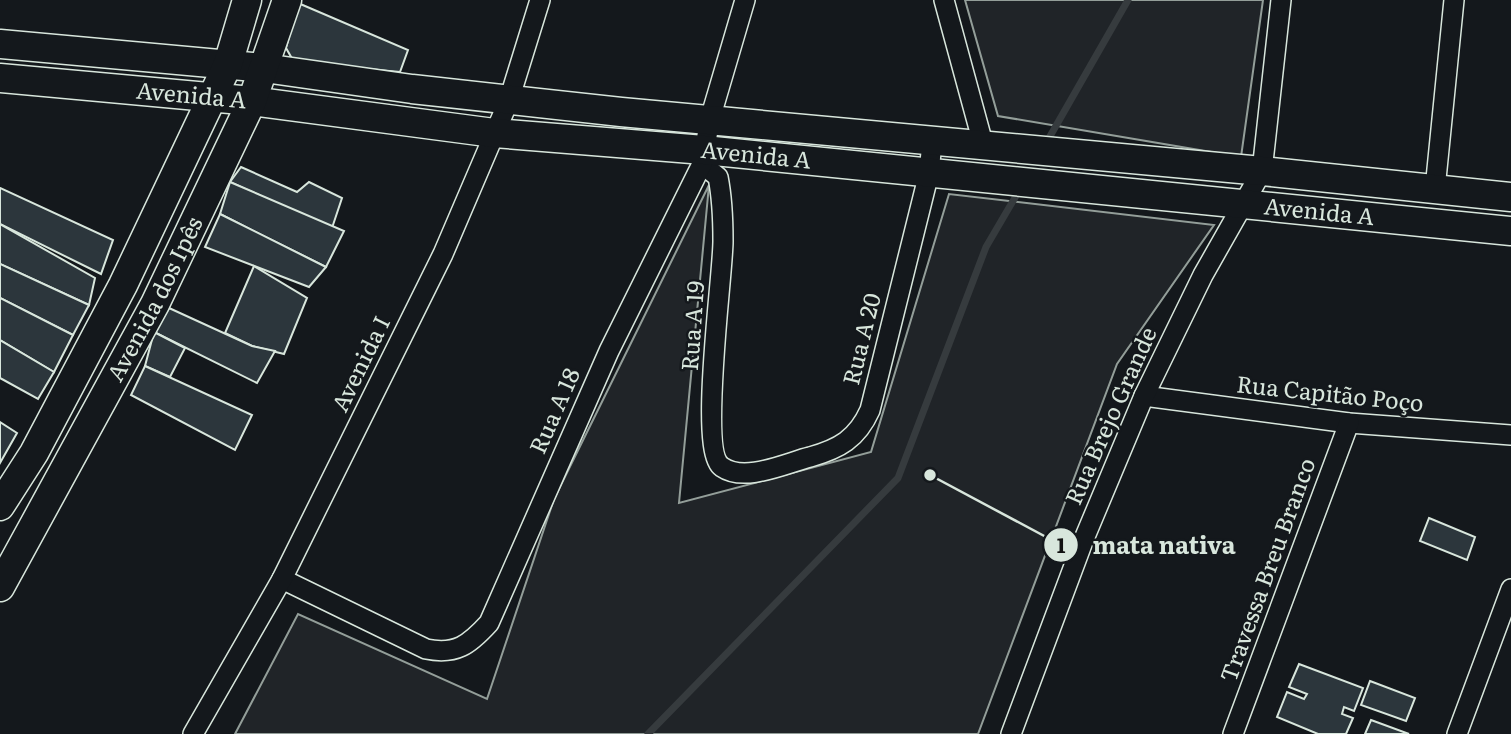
<svg xmlns="http://www.w3.org/2000/svg" width="1511" height="734" font-family="Literata,serif">
	<style>
		.green { fill: #202428; stroke: #939e99; stroke-width: 2 }
		.lines { fill: none; stroke-linecap: round; stroke-linejoin: round }
		.stream { stroke: #363b3e; stroke-width: 7 }
		.building { fill: #2c363c; stroke: #d8e6dc; stroke-width: 2 }
		.street-casing { stroke: #d8e6dc; stroke-width: 22 }
		.secondary-casing { stroke: #d8e6dc; stroke-width: 31 }
		.street { stroke: #14181c; stroke-width: 19 }
		.secondary { stroke: #14181c; stroke-width: 28 }
		.labels { text-anchor: middle; stroke-width: 5; stroke-linejoin: round; paint-order: stroke }
		.street-label { font-size: 23px; fill: #d8e6dc; stroke: #14181c }
		.leader { fill: none; stroke: #d8e6dc; stroke-width: 2.5 }
		.callout-dot { fill: #d8e6dc; stroke: #14181c; stroke-width: 2.5 }
		.mark-label { font-size: 21px; text-anchor: middle; font-weight: bold; fill: #111 }
		.callout-label { font-size: 24px; text-anchor: middle; font-weight: bold; fill: #d8e6dc; stroke: #14181c; stroke-width: 5; stroke-linejoin: round; paint-order: stroke }
	</style>
	<rect width="100%" height="100%" fill="#14181c"/>
	<!-- green -->
	<g class="green">
		<path d="M 965,0 L 1263,0 L 1241,157 L 998,116 Z"/>
		<path d="M 709,185 L 679,503 L 871,452 L 949,194 L 1214,225 L 1117,364 L 978,734 L 235,734 L 298,614 L 487,699 L 554,499 Z"/>
	</g>
	<g class="lines">
		<!-- stream -->
		<g class="stream">
			<path d="M 1045,145 L 1128,0"/>
			<path d="M 648,734 L 898,478 L 986,247 L 1020,189"/>
		</g>
	</g>
	<!-- building -->
	<g class="building">
		<path d="M 298,3 L 408,50 L 400,72 L 294,62 L 286,48 Z"/>
		<path d="M 241,167 L 297,192 L 309,182 L 342,198 L 332,228 L 230,182 Z"/>
		<path d="M 230,182 L 344,231 L 326,267 L 220,214 Z"/>
		<path d="M 0,188 L 113,240 L 101,274 L 0,224 Z"/>
		<path d="M 220,214 L 326,267 L 309,287 L 205,247 Z"/>
		<path d="M 0,224 L 95,278 L 89,305 L 0,264 Z"/>
		<path d="M 0,264 L 89,305 L 73,335 L 0,298 Z"/>
		<path d="M 254,266 L 307,298 L 284,354 L 252,346 L 225,333 Z"/>
		<path d="M 0,298 L 73,335 L 54,372 L 0,340 Z"/>
		<path d="M 169,308 L 252,346 L 275,351 L 257,383 L 154,332 Z"/>
		<path d="M 154,332 L 185,348 L 170,377 L 145,366 Z"/>
		<path d="M 0,340 L 54,372 L 38,399 L 0,378 Z"/>
		<path d="M 145,366 L 252,415 L 235,450 L 131,395 Z"/>
		<path d="M 0,422 L 17,433 L 0,463 Z"/>
		<path d="M 1429,518 L 1475,537 L 1467,560 L 1420,541 Z"/>
		<path d="M 1299,664 L 1363,688 L 1354,711 L 1344,707 L 1342,714 L 1353,718 L 1346,734 L 1318,734 L 1277,717 L 1287,692 L 1304,699 L 1307,694 L 1289,687 Z"/>
		<path d="M 1370,681 L 1415,698 L 1406,721 L 1361,705 Z"/>
		<path d="M 1371,720 L 1409,734 L 1365,734 Z"/>
	</g>
	<g class="lines">
		<defs>
			<g id="street">
				<path d="M 944,0 L 984,147"/>
				<path d="M 702,164 L 718,177 C 722,197 723,221 723,241 C 723,277 698,451 722,467 C 745,483 786,463 810,457 C 839,449 857,439 870,410 L 929,173 L 932,142"/>
				<path d="M 1435,189 L 1454,0"/>
				<path d="M 1144,396 L 1349,423 L 1511,435"/>
				<path d="M 282,579 L 426,649 C 456,655 469,645 489,623 L 609,351 L 702,164 L 710,119 L 745,0"/>
				<path d="M 193,734 L 282,579 L 443,254 L 509,100 L 540,0"/>
				<path d="M 1011,734 L 1084,539 L 1144,396 L 1203,275 L 1262,171 L 1281,0"/>
				<path d="M 1233,734 L 1349,423"/>
				<path d="M 1457,734 L 1511,589"/>
			</g>
			<g id="secondary">
				<path d="M 0,44 L 264,68 L 412,89 L 621,112 L 1262,171 L 1511,197"/>
				<path id="s1" d="M 0,78 L 252,101 L 494,133 L 704,150 L 1511,231"/>
				<path d="M 0,506 L 34,453 L 123,285 L 228,64 L 247,0"/>
				<path id="s2" d="M 0,587 L 155,304 L 252,101 L 287,0"/>
			</g>
		</defs>
		<!-- street casing -->
		<use href="#street" class="street-casing"/>
		<!-- secondary casing -->
		<use href="#secondary" class="secondary-casing"/>
		<!-- street -->
		<use href="#street" class="street"/>
		<!-- secondary -->
		<use href="#secondary" class="secondary"/>
	</g>
	<g class="labels">
		<!-- street labels -->
		<g class="street-label">
			<text dy="8" stroke="none"><textPath href="#s1" startOffset="192">Avenida A</textPath></text>
			<text dy="8" stroke="none"><textPath href="#s1" startOffset="760">Avenida A</textPath></text>
			<text dy="8" stroke="none"><textPath href="#s1" startOffset="1326">Avenida A</textPath></text>
			<text dy="8" stroke="none"><textPath href="#s2" startOffset="327">Avenida dos Ipês</textPath></text>
			<text transform="translate(693 326) rotate(-86)" y="8">Rua A 19</text>
			<text transform="translate(862 339) rotate(-76)" y="8">Rua A 20</text>
			<text transform="translate(361 364) rotate(-64)" y="8">Avenida I</text>
			<text transform="translate(1330 394) rotate(6)" y="8">Rua Capitão Poço</text>
			<text transform="translate(555 411) rotate(-66)" y="8">Rua A 18</text>
			<text transform="translate(1111 416) rotate(-66)" y="8">Rua Brejo Grande</text>
			<text transform="translate(1268 570) rotate(-70)" y="8">Travessa Breu Branco</text>
		</g>
	</g>
	<!-- callouts -->
	<path class="leader" d="M930 475L1061 545"/>
	<g class="callout-dot">
		<circle cx="930" cy="475" r="7"/>
		<circle cx="1061" cy="545" r="18"/>
	</g>
	<g class="mark-label">
		<text x="1061" y="553">1</text>
	</g>
	<g class="callout-label">
		<text x="1164" y="554">mata nativa</text>
	</g>
</svg>
